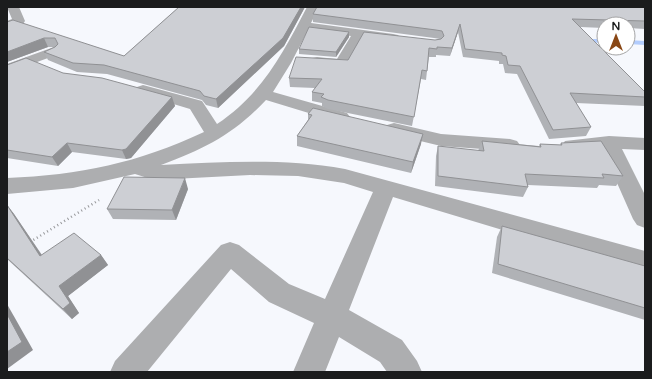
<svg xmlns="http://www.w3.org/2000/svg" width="652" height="379" font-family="'Varela Round',sans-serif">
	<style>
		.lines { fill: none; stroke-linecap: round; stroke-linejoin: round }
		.stream { fill: #b2ccfd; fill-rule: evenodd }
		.path { stroke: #97989b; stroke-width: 2.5; stroke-dasharray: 1 3; stroke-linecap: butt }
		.minor { fill: #adaeb0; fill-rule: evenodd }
		.wall { fill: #b0b2b6 }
		.shaded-wall { fill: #909194 }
		.building { fill: #cdcfd4; stroke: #909194 }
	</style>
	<rect width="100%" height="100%" fill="#f6f8fd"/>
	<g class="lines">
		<!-- stream -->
		<g class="stream">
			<path d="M 582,39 L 604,39 L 604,43 L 580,42 L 579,41 Z"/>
			<path d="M 628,40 L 645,41 L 645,45 L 628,44 Z"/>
		</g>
		<!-- path -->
		<path class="path" d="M 30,242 L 99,200"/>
		<!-- minor -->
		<g class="minor">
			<path d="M 7,7 L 19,7 L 25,21 L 23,24 L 7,30 L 7,21 L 12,19 Z"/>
			<path d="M 307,7 L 319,7 L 311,23 L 393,34 L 398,35 L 400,38 L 398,41 L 393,42 L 363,38 L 349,64 L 347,67 C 337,70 322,67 312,64 L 310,61 L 312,58 L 317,57 L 337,59 L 351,36 L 308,30 L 291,63 L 273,92 L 347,113 L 350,117 L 347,121 L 341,122 L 335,121 L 266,100 C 234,134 205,149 161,165 C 223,162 284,158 345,169 L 645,251 L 645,273 L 393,197 L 349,310 L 402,340 L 417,361 L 422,372 L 387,372 L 380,362 L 339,337 L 325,372 L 293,372 L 314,323 L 269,302 L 231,269 L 147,372 L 110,372 L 115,361 L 221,245 L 230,242 L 239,245 L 289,284 L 325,299 L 373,192 L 344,183 L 298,176 L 250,175 L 154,180 L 135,174 L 73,188 L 7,194 L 7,178 C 80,175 138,163 204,132 L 190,109 L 137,93 L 135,90 L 137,87 L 143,85 L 202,101 L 217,124 C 262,94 283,53 307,7 Z"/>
			<path d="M 54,47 L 59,48 L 61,51 L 59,54 L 7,73 L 7,64 Z"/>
			<path d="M 394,123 L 441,134 L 510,139 L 517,141 L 520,145 L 517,149 L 510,151 L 441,146 L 387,133 L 385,129 L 387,125 Z"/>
			<path d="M 609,136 L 645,138 L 645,150 L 622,149 L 645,195 L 645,228 L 637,225 L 633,219 L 602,149 L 572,151 L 565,149 L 562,145 L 565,141 Z"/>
		</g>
	</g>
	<!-- wall -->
	<g class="wall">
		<path d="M 179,7 L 305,7 L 284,46 L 218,108 L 206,105 L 202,100 L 107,74 L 77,72 L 48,60 L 44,52 L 56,47 L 48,47 L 7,62 L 7,22 L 124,56 Z"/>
		<path d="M 645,7 L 645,29 L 628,28 L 628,24 L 604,24 L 604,28 L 580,27 L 645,92 L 645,106 L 576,103 L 591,127 L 586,136 L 549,139 L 517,74 L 505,73 L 503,64 L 499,64 L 499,61 L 463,57 L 458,32 L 450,56 L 436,55 L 436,57 L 429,57 L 427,71 L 426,80 L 421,79 L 412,126 L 328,109 L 322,106 L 322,103 L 312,101 L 312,92 L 315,88 L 290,87 L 289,78 L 348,60 L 440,39 L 434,38 L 313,22 L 313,14 Z"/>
		<path d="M 349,32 L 349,37 L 336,57 L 299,54 L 299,49 Z"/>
		<path d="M 7,65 L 63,73 L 172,97 L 175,106 L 131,158 L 126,159 L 72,152 L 58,166 L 7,158 Z"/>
		<path d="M 308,114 L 421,144 L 411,173 L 297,146 L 297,136 L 308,120 Z"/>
		<path d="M 482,141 L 539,146 L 540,144 L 560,145 L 561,143 L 623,176 L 616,186 L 599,185 L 597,188 L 528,185 L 528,187 L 523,197 L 435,186 L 436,156 L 438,146 L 478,151 Z"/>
		<path d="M 188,189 L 176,220 L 113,219 L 107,209 Z"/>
		<path d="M 7,205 L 14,214 L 42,255 L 101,255 L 108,265 L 68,296 L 79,313 L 72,319 L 7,259 Z"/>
		<path d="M 502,226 L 645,266 L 645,320 L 492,273 L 497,237 Z"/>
	</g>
	<!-- shaded-wall -->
	<g class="shaded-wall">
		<path d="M 301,7 L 305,7 L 284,46 L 218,108 L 216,99 Z"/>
		<path d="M 460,24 L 458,32 L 450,56 L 452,48 Z"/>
		<path d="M 349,32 L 349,37 L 336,57 L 336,52 Z"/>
		<path d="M 44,38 L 48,47 L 7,62 L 7,52 Z"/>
		<path d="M 172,97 L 175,106 L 131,158 L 126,159 L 122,150 Z"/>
		<path d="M 423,134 L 421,144 L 411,173 L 413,162 Z"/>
		<path d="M 67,143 L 72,152 L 58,166 L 52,157 Z"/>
		<path d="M 185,178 L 188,189 L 176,220 L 172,210 Z"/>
		<path d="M 7,205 L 14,214 L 49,266 L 40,256 Z"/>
		<path d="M 101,255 L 108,265 L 68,296 L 79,313 L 72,319 L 63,309 L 59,286 Z"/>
		<path d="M 7,304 L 33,350 L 7,369 Z"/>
	</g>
	<!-- building -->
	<g class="building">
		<path d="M 179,7 L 301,7 L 283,38 L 216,99 L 204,96 L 200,91 L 104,65 L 73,63 L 44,52 L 55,47 L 58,44 L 55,38 L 44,38 L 7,52 L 7,22 L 13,20 L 124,56 Z"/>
		<path d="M 317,7 L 645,7 L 645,21 L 572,19 L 645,92 L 645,97 L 570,93 L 591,127 L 553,130 L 520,66 L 508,65 L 506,56 L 502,55 L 502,53 L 465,49 L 460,24 L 452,48 L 437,47 L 437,49 L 429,48 L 427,71 L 422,70 L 414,117 L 328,100 L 321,97 L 324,94 L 312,92 L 322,79 L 289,78 L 296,57 L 348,60 L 364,32 L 435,40 L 441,39 L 444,36 L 442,31 L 436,30 L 313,14 Z"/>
		<path d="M 309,27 L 349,32 L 336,52 L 299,49 Z"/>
		<path d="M 26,58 L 63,73 L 102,78 L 172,97 L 126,149 L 122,150 L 67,143 L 52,157 L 7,150 L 7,65 Z"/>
		<path d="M 313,108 L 423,134 L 413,162 L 297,136 L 312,115 L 308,114 Z"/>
		<path d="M 482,141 L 541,147 L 540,144 L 562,145 L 561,143 L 601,141 L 623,176 L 602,174 L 604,178 L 525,174 L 528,187 L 438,176 L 438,146 L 484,151 Z"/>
		<path d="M 124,177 L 185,178 L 172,210 L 107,209 Z"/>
		<path d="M 7,205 L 40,256 L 74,233 L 101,255 L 59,286 L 70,303 L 63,309 L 7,258 Z"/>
		<path d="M 502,226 L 645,266 L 645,308 L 498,264 Z"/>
		<path d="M 7,314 L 22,342 L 7,352 Z"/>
	</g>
	<!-- border -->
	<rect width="652" height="379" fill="none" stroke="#1b1c1d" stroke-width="16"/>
	<!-- north arrow -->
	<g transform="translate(616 36)"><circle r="19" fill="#ffffff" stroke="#a4a4a5"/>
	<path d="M0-3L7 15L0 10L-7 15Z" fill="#894715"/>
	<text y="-6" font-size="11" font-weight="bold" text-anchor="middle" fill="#1b1c1d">N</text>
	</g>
</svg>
